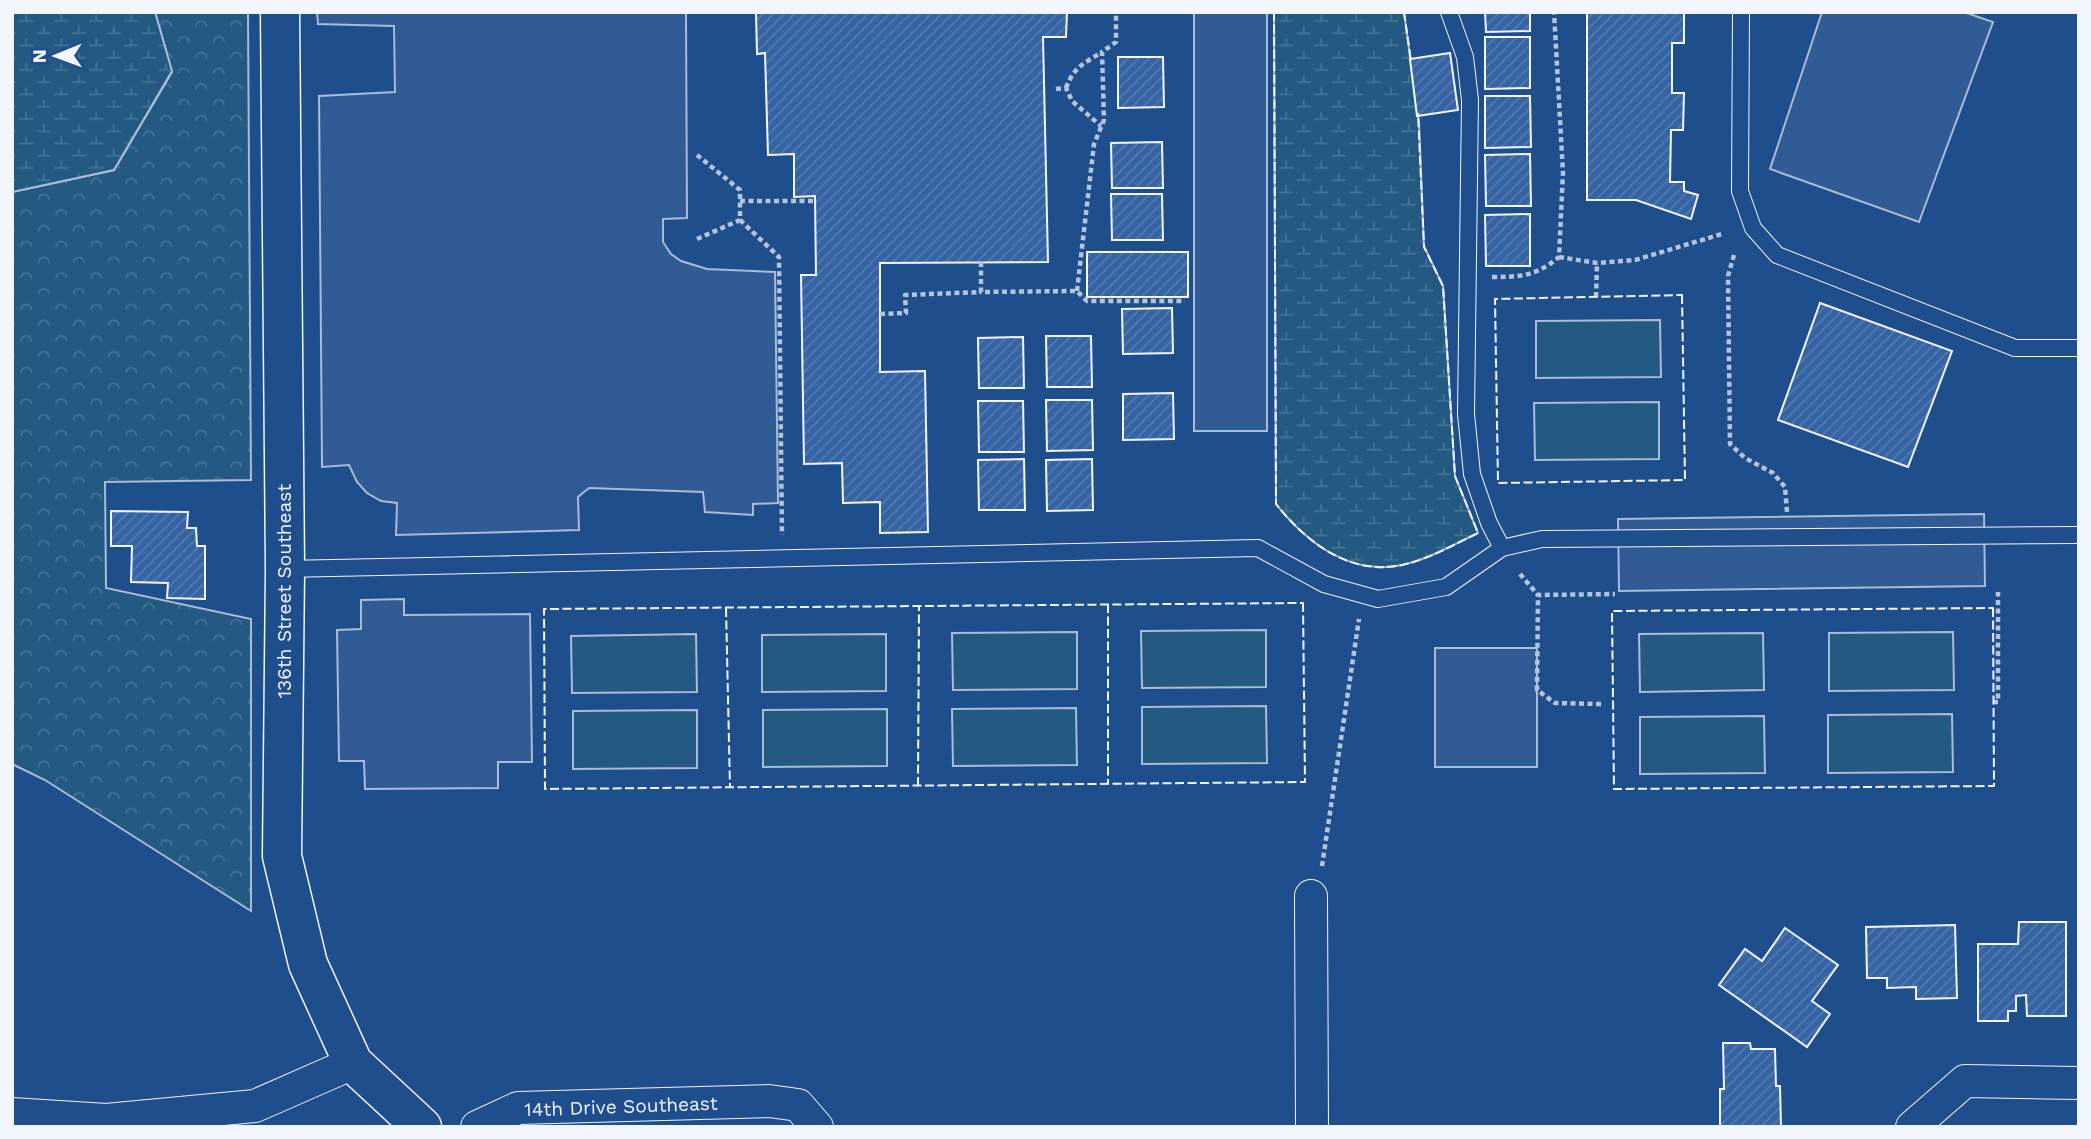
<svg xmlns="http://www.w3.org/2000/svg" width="2091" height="1139" font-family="'Work Sans',sans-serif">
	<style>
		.green { fill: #245a82; stroke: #a8bbd7; stroke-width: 2 }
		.forest { fill: url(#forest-crowns); stroke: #a8bbd7; stroke-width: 2 }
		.wetland { fill: url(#wetland-marsh); stroke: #a8bbd7; stroke-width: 2 }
		.parking { fill: #305b95; stroke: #a8bbd7; stroke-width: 2 }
		.building { fill: url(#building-hatch); stroke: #f2f6ff; stroke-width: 2 }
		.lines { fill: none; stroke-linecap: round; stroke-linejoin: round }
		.lane-casing { stroke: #f2f6ff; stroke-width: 18 }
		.street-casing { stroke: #f2f6ff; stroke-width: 34 }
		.secondary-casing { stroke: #f2f6ff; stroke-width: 41 }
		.path { stroke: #b3c4dc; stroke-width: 4.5; stroke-dasharray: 5 3.5; stroke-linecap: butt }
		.lane { stroke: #1f4e8c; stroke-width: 16 }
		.street { stroke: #1f4e8c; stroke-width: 32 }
		.secondary { stroke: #1f4e8c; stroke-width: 38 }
		.fence { stroke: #f2f6ff; stroke-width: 2; stroke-dasharray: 9 3.5; stroke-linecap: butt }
		.labels { text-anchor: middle; stroke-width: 5; stroke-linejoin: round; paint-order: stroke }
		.street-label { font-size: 19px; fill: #f2f6ff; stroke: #1f4e8c }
	</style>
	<defs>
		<pattern id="forest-crowns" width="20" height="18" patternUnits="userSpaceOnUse" patternTransform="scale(1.75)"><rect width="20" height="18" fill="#245a82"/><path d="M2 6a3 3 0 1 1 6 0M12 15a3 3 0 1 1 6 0" fill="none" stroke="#447295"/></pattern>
		<pattern id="wetland-marsh" width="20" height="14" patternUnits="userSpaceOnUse" patternTransform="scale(1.75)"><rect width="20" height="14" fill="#245a82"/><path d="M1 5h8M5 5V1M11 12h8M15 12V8" fill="none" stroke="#447295"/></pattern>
		<pattern id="building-hatch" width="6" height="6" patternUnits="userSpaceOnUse" patternTransform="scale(1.75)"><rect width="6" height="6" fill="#3563a3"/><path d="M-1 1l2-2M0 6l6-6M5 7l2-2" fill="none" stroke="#537ab1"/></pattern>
	</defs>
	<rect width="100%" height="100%" fill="#1f4e8c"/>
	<!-- green -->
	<g class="green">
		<path d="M 1660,320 L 1661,377 L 1536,378 L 1536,321 Z"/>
		<path d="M 1659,402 L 1659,459 L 1535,460 L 1534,403 Z"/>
		<path d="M 1266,630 L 1266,687 L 1142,688 L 1141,631 Z"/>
		<path d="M 1077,632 L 1077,689 L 953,690 L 952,633 Z"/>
		<path d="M 1953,632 L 1954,690 L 1829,691 L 1829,633 Z"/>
		<path d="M 1763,633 L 1764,690 L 1640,692 L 1639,634 Z"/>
		<path d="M 696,634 L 697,692 L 572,693 L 571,636 Z"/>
		<path d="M 886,634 L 886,691 L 762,692 L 762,635 Z"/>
		<path d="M 1266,706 L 1267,763 L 1142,764 L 1142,707 Z"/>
		<path d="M 1076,708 L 1077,765 L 953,766 L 952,709 Z"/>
		<path d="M 887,709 L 887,766 L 763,767 L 763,710 Z"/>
		<path d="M 697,710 L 697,768 L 573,769 L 573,711 Z"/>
		<path d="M 1952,714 L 1953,772 L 1828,773 L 1828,715 Z"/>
		<path d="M 1764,716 L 1765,773 L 1640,774 L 1640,717 Z"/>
	</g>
	<!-- forest -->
	<path class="forest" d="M 155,12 L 248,12 L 251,480 L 105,482 L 106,588 L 251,619 L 251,911 L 45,780 L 12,764 L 12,192 L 114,170 L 172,72 Z"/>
	<!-- wetland -->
	<g class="wetland">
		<path d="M 12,12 L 155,12 L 172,71 L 114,170 L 12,192 Z"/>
		<path d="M 1274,12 L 1404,12 L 1419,122 L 1424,246 L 1443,286 L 1455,476 L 1478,533 C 1453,545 1429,559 1402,565 C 1350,576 1307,543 1276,504 Z"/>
	</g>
	<!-- parking -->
	<g class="parking">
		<path d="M 317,12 L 686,12 L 687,218 L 663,219 L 663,242 L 671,254 L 681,261 L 707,269 L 775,272 L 778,503 L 753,504 L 753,515 L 705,512 L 703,492 L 589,488 L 578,497 L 579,530 L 396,535 L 397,503 L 381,501 L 367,493 L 357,482 L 349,465 L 322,467 L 319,96 L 395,92 L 394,26 L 318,24 Z"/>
		<rect x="1194" y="12" width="73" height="419"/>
		<path d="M 1822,12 L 1964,12 L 1993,22 L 1919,222 L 1770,169 Z"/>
		<path d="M 1984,514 L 1985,586 L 1619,591 L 1618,519 Z"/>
		<path d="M 404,599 L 404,615 L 530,614 L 532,762 L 498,762 L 498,788 L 365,789 L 364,761 L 339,761 L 337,630 L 361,629 L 361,600 Z"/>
		<rect x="1435" y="648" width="102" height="119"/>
	</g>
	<!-- building -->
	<g class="building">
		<path d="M 756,12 L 1067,12 L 1066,37 L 1043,37 L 1048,262 L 880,263 L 880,372 L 925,371 L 928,532 L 880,533 L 880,502 L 843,503 L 842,463 L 804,464 L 801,275 L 816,275 L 815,196 L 794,197 L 794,154 L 768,155 L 765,53 L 757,54 Z"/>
		<path d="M 1485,12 L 1530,12 L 1530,31 L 1486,32 Z"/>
		<path d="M 1587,12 L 1684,12 L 1684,43 L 1672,43 L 1672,93 L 1684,93 L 1683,130 L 1671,130 L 1670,182 L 1684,182 L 1684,191 L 1698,195 L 1691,219 L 1636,200 L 1587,200 Z"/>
		<path d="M 1485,37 L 1530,37 L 1530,88 L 1485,89 Z"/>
		<path d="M 1450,53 L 1458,110 L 1417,116 L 1410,59 Z"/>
		<path d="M 1118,57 L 1163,57 L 1164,107 L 1118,108 Z"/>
		<path d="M 1485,96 L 1530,96 L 1531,147 L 1485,148 Z"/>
		<path d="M 1162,142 L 1163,188 L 1112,188 L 1111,143 Z"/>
		<path d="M 1530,154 L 1531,206 L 1486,206 L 1485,155 Z"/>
		<path d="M 1111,194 L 1162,194 L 1163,240 L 1112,240 Z"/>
		<path d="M 1530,214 L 1530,266 L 1486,266 L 1485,215 Z"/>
		<rect x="1087" y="252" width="101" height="45"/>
		<path d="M 1820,303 L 1952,351 L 1908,467 L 1778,420 Z"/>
		<path d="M 1172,308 L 1173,353 L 1123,354 L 1122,309 Z"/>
		<path d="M 1046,336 L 1091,336 L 1092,387 L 1047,387 Z"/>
		<path d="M 1023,337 L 1024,388 L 979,388 L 978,338 Z"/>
		<path d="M 1173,393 L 1174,439 L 1123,440 L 1123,394 Z"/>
		<path d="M 1046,400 L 1092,400 L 1093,450 L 1047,451 Z"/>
		<path d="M 978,401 L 1023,401 L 1024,452 L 979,452 Z"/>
		<path d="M 1024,459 L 1025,510 L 979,510 L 978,460 Z"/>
		<path d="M 1092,459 L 1093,510 L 1047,511 L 1046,460 Z"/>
		<path d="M 111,511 L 188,512 L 187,528 L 196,528 L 197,546 L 205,546 L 205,599 L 167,598 L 168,583 L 131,582 L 132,546 L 111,546 Z"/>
		<path d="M 2019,922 L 2066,922 L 2066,1016 L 2027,1016 L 2026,995 L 2016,996 L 2016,1011 L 2008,1011 L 2008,1021 L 1978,1021 L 1978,944 L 2018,944 Z"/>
		<path d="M 1955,925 L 1957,998 L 1916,999 L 1916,987 L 1887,988 L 1887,978 L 1867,978 L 1866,927 Z"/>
		<path d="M 1785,928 L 1838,965 L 1812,1001 L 1830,1014 L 1807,1047 L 1719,985 L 1745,949 L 1762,961 Z"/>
		<path d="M 1723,1043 L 1750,1043 L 1751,1049 L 1775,1049 L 1776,1086 L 1780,1086 L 1781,1127 L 1720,1127 L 1720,1089 L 1724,1089 Z"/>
	</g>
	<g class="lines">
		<defs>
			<g id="lane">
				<path d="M 1449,12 L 1465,57 L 1470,100 L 1466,414 L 1472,474 L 1489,523 L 1502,548"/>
				<path d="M 1741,12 L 1740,191 L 1753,228 L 1777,255 L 2015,348 L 2079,348"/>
				<path d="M 285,569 L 1258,548 L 1324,584 L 1378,599 L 1446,587 L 1502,548 L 1542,539 L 2079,535"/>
			</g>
			<g id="street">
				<path d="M 1311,896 L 1312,1127"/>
				<path d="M 12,1114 L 106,1120 L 255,1106 L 353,1063"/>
				<path d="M 477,1127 L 518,1108 L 769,1101 L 798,1105 L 817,1127"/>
				<path d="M 1912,1127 L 1965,1081 L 2079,1083"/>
			</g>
			<path id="secondary" d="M 280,12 L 285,569 L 282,856 L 308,964 L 353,1063 L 422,1127"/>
		</defs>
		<!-- lane casing -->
		<use href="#lane" class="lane-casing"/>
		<!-- street casing -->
		<use href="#street" class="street-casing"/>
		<!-- secondary casing -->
		<use href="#secondary" class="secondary-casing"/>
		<!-- path -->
		<g class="path">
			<path d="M 1066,88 C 1074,67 1083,64 1102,52"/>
			<path d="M 1056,89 L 1066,88 L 1072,101 L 1101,126"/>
			<path d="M 740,201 L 815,201"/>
			<path d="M 740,220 L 779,257 L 782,535"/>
			<path d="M 697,239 L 740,220 L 740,190 L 697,155"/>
			<path d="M 1734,255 L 1728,276 L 1730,444 L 1745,458 L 1773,473 L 1785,487 L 1787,512"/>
			<path d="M 1559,257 L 1597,263 L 1635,260 L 1722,234"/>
			<path d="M 981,262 L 981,292 L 1077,291 L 1087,301 L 1185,301"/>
			<path d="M 1492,277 C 1521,277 1536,276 1559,257 L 1563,173 L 1554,12"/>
			<path d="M 1077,291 L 1094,144 L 1104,120 L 1102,52 L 1116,42 L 1116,12"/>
			<path d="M 1596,297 L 1597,263"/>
			<path d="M 880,314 L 906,313 L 905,295 L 981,292"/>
			<path d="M 1520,574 L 1538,595"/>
			<path d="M 1993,702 L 1998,702 L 1998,592"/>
			<path d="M 1601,704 L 1555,703 L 1537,690 L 1538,595 L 1615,594"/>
			<path d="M 1322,866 L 1359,619"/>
		</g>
		<!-- lane -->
		<use href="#lane" class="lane"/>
		<!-- street -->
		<use href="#street" class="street"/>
		<!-- secondary -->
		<use href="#secondary" class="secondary"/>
		<!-- fence -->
		<g class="fence">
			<path d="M 1274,12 L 1276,504 C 1307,543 1350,576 1402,565 C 1429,559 1453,545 1478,533 L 1455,476 L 1443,286 L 1424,247 L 1418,113"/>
			<path d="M 1404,12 L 1411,61"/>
			<path d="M 1682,295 L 1685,480 L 1498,483 L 1495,299 Z"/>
			<path d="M 1303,603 L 1305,782 L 545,789 L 544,609 Z"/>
			<path d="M 1108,604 L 1108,784"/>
			<path d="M 726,608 L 730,787"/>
			<path d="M 1993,608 L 1994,786 L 1614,789 L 1612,611 Z"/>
			<path d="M 918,786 L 919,606"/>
		</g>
	</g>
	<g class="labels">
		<!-- street labels -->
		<g class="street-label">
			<text transform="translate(284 591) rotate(-90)" y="7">136th Street Southeast</text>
			<text transform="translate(621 1106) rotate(-2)" y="7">14th Drive Southeast</text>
		</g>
	</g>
	<!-- border -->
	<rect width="2091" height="1139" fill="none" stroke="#f2f6ff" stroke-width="28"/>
	<!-- north arrow -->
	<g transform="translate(56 56) rotate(269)" stroke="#1f4e8c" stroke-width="5" paint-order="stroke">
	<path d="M0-5L12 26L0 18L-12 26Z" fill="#f2f6ff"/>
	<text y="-10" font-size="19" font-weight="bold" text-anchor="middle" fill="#f2f6ff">N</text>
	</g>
</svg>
